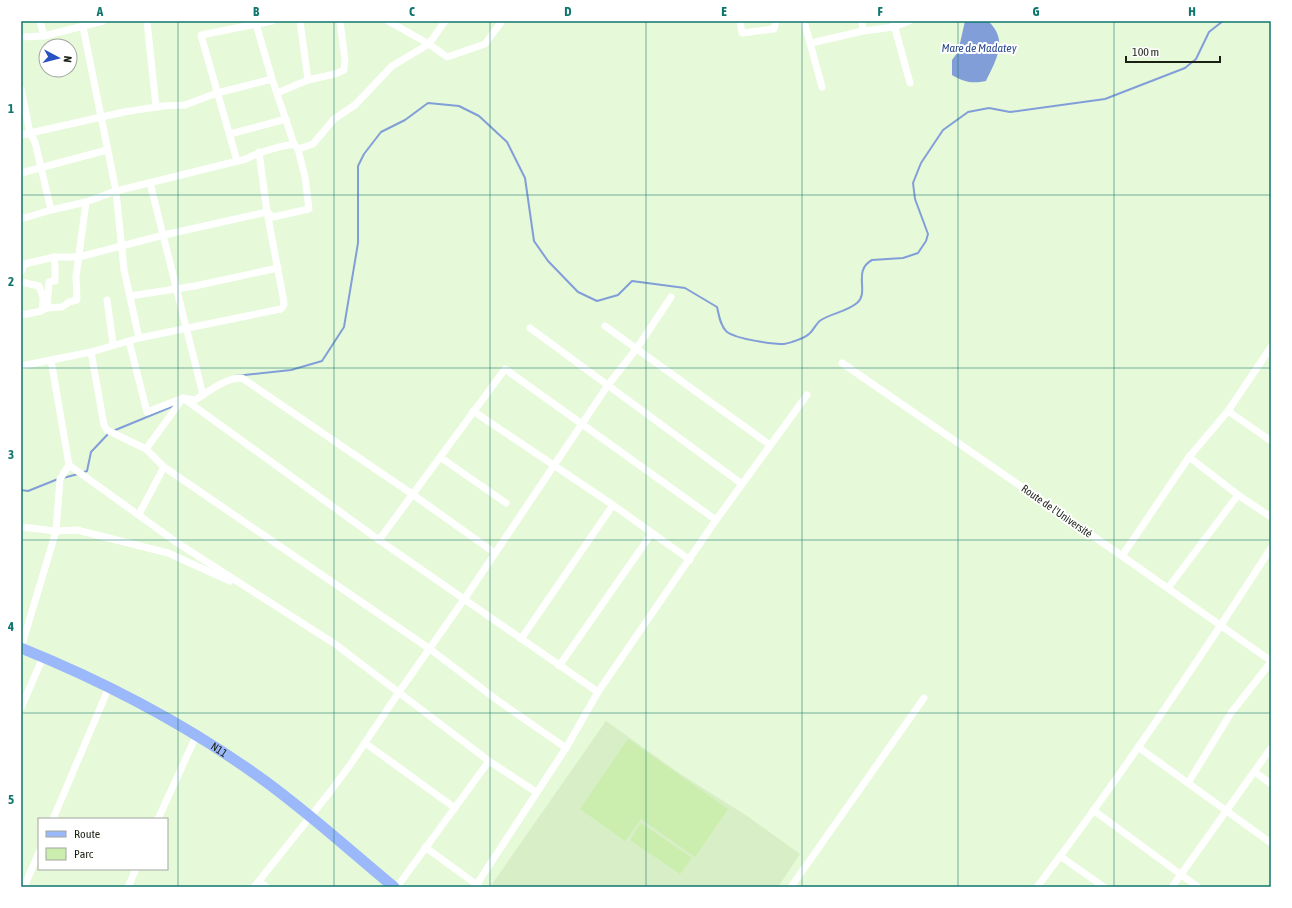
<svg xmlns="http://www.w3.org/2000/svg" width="1292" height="908" font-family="'Asap Condensed',sans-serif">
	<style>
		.built { fill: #d8eec6 }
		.green { fill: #cbeeae }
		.water { fill: #829ed9 }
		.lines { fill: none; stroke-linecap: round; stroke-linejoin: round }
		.stream { stroke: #829ed9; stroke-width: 2 }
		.street { stroke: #fff; stroke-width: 7 }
		.primary { stroke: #9bb8fb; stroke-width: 11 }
		.grid { fill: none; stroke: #0f766e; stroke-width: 1; stroke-opacity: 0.55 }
		.labels { text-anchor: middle; stroke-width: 4; stroke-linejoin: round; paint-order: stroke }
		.street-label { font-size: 11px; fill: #1a2014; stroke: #fff }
		.water-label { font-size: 12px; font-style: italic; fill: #2b4a91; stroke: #fff }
		.neatline { fill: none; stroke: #0f766e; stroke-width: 1.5 }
		.grid-label { font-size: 13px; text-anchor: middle; font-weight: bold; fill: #0f766e }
	</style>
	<rect width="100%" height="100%" fill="#e6f9d8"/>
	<!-- built -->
	<path class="built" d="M 606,721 L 679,773 L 747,816 L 800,854 L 778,887 L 490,887 Z"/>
	<!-- green -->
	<g class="green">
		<path d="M 628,739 L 728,809 L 695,857 L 641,819 L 625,841 L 580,809 Z"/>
		<path d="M 641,823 L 692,858 L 680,874 L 630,840 Z"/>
	</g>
	<!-- water -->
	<path class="water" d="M 965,21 L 988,21 C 1009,40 996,60 986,81 C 972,84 964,82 952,75 L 952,60 L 958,52 Z"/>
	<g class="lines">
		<!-- stream -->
		<g class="stream">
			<path d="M 235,376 L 291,370 L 322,361 L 344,327 L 358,243 L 358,166 L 364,154 L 381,132 L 405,120 L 428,103 L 459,106 L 479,116 L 507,142 L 525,178 L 534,241 L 548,261 L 578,292 L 597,301 L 618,295 L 632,281 L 685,288 L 717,307 C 719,315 720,326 727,332 C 736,339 772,344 784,344 C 790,343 805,338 809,334 C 814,330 816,323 821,320 C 832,313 846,312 857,303 C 870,292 852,271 872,260 L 903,258 L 918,253 L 926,241 L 928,234 L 915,199 L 913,183 L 921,163 L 943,130 L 968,112 L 989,108 L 1010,112 L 1105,99 L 1185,68 L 1196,59 L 1209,32 L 1223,21"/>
			<path d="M 113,431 L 176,405"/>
			<path d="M 84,472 L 87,471 L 91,452 L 109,433"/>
			<path d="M 63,478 L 78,474"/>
			<path d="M 21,490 L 28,491 L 58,479"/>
		</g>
		<!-- street -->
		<g class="street">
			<path d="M 40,21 L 44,36"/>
			<path d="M 147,21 L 156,107"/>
			<path d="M 300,21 L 308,80"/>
			<path d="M 388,21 L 429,44 L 445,21"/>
			<path d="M 740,21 L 742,33 L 774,29 L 776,21"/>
			<path d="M 804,21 L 822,87"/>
			<path d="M 862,21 L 863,31"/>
			<path d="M 893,21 L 910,83"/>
			<path d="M 256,24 L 272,79 L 294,144"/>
			<path d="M 83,27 L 116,191 L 124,270 L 139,338"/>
			<path d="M 21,37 L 44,36 L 103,21"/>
			<path d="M 811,43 L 863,31 L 894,27 L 909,21"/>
			<path d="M 21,89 L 30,133 L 35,142 L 51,210"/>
			<path d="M 277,93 L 308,80 L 335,74 L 344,70 L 345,60 L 340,21"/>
			<path d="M 230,134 L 286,119"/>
			<path d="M 21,135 L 124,112 L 163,106 L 185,105 L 217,93 L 272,79"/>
			<path d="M 237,161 L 201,35 L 272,21"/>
			<path d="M 21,173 L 107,150"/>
			<path d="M 150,183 L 203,395"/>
			<path d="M 21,219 L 51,210 L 86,202 L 116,191 L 246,159 C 261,151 277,147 294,144 L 298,149"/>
			<path d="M 21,272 L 24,264 L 54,257"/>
			<path d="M 21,282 L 39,286 L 47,308"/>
			<path d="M 130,296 L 195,286 L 278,268"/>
			<path d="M 107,300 L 113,344"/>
			<path d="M 47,308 L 49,282 L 55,281 L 55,265 L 54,257 L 79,257 L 164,235 L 267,212 L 259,152"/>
			<path d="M 47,308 L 62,307 L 69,302 L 77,300 L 76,277 L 86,202"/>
			<path d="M 21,315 L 42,311 L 43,300"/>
			<path d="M 605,326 L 770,445"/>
			<path d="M 530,328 L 742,484"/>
			<path d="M 129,341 L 147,412 L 183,398 L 195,400 C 210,391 224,378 242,378 L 412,494 L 495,553"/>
			<path d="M 91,352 L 104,425 L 107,430 L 146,449 L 164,467 L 430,649 L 497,700 L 566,748"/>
			<path d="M 842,363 L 1122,556 L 1271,661"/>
			<path d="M 21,366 L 91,352 L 139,338 L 281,309 L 284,305 L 283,297 L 267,212 L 273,217 L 309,209 L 305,177 L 298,149 L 313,144 L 334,119 L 355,105 L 392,66 L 429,44 L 447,57 L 485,44 L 502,21"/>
			<path d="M 473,411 L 613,505 L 690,560"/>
			<path d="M 1228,411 L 1271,441"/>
			<path d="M 146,449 L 183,398 L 379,540 L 598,692"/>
			<path d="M 440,457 L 506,503"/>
			<path d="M 1189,457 L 1238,495 L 1271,517"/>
			<path d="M 69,465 L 176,542 L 335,644 L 489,761 L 536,792"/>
			<path d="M 139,514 L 164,467"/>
			<path d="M 21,527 L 56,531 L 77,530 L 168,553 L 230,581"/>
			<path d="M 379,540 L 505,369 L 716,520"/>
			<path d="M 1122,556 L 1189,457 L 1228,411 L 1271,347"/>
			<path d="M 1168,588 L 1238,495"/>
			<path d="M 521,639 L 613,505"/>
			<path d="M 21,648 L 56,531 L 60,479 L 69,465 L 51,360"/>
			<path d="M 559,666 L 652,533"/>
			<path d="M 21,708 L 43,657"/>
			<path d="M 365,743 L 455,808"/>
			<path d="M 1138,747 L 1271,843"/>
			<path d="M 1255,772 L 1271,784"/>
			<path d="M 1188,783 L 1231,713 L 1271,662"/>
			<path d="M 1093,810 L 1198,887"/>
			<path d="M 53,819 L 109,687"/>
			<path d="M 158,819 L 197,734"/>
			<path d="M 425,847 L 480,887"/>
			<path d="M 1060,856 L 1104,887"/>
			<path d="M 259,881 L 266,887"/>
			<path d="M 24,887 L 39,852"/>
			<path d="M 128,887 L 136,869"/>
			<path d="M 254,887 L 330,792 L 350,765 L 399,692 L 465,598 L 608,385 L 637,348 L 671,297"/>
			<path d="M 397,887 L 489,761"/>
			<path d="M 475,887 L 566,748 L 598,692 L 716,520 L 807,395"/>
			<path d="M 791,887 L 924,698"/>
			<path d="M 1037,887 C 1120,778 1197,663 1271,548"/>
			<path d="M 1172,887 L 1271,748"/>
		</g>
		<!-- primary -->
		<path class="primary" id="s1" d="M 21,648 C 105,682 184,723 258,776 C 306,810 349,850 394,887"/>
	</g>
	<!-- grid -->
	<path class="grid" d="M 178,21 L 178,887M 334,21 L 334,887M 490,21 L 490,887M 646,21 L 646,887M 802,21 L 802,887M 958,21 L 958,887M 1114,21 L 1114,887M 21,195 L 1271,195M 21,368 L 1271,368M 21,540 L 1271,540M 21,713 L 1271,713"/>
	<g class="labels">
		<!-- street labels -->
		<g class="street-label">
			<text transform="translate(1057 511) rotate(35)" y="4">Route de l'Université</text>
			<text dy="4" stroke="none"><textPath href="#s1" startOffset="223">N11</textPath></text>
		</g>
		<!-- water labels -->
		<g class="water-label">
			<text x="979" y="52">Mare de Madatey</text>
		</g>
	</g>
	<!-- border -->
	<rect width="1292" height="908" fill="none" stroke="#ffffff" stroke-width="44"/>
	<!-- legend -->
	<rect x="38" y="818" width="130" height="52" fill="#ffffff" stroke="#a3a6a1"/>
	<rect x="46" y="831" width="20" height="6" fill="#9bb8fb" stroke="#a3a6a1"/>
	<text x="74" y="838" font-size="12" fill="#1a2014">Route</text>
	<rect x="46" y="848" width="20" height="12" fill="#cbeeae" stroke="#a3a6a1"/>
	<text x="74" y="858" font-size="12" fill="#1a2014">Parc</text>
	<!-- north arrow -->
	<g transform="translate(58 58) rotate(97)"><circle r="19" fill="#ffffff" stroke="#a3a6a1"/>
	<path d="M0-3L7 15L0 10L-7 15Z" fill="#2752c1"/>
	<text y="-6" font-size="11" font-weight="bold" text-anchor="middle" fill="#1a2014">N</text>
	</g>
	<!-- scale -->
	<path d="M1126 56v6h94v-6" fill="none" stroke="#1a2014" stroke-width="2"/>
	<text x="1132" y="56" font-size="12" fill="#1a2014" stroke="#ffffff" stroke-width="3" paint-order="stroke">100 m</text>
	<rect x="22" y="22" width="1248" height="864" class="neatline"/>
	<g class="grid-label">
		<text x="100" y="16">A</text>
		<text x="256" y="16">B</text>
		<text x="412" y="16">C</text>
		<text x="568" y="16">D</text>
		<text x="724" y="16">E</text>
		<text x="880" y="16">F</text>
		<text x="1036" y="16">G</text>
		<text x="1192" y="16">H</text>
		<text x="11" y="113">1</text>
		<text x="11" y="286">2</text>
		<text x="11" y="459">3</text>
		<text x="11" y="631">4</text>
		<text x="11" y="804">5</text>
	</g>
</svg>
